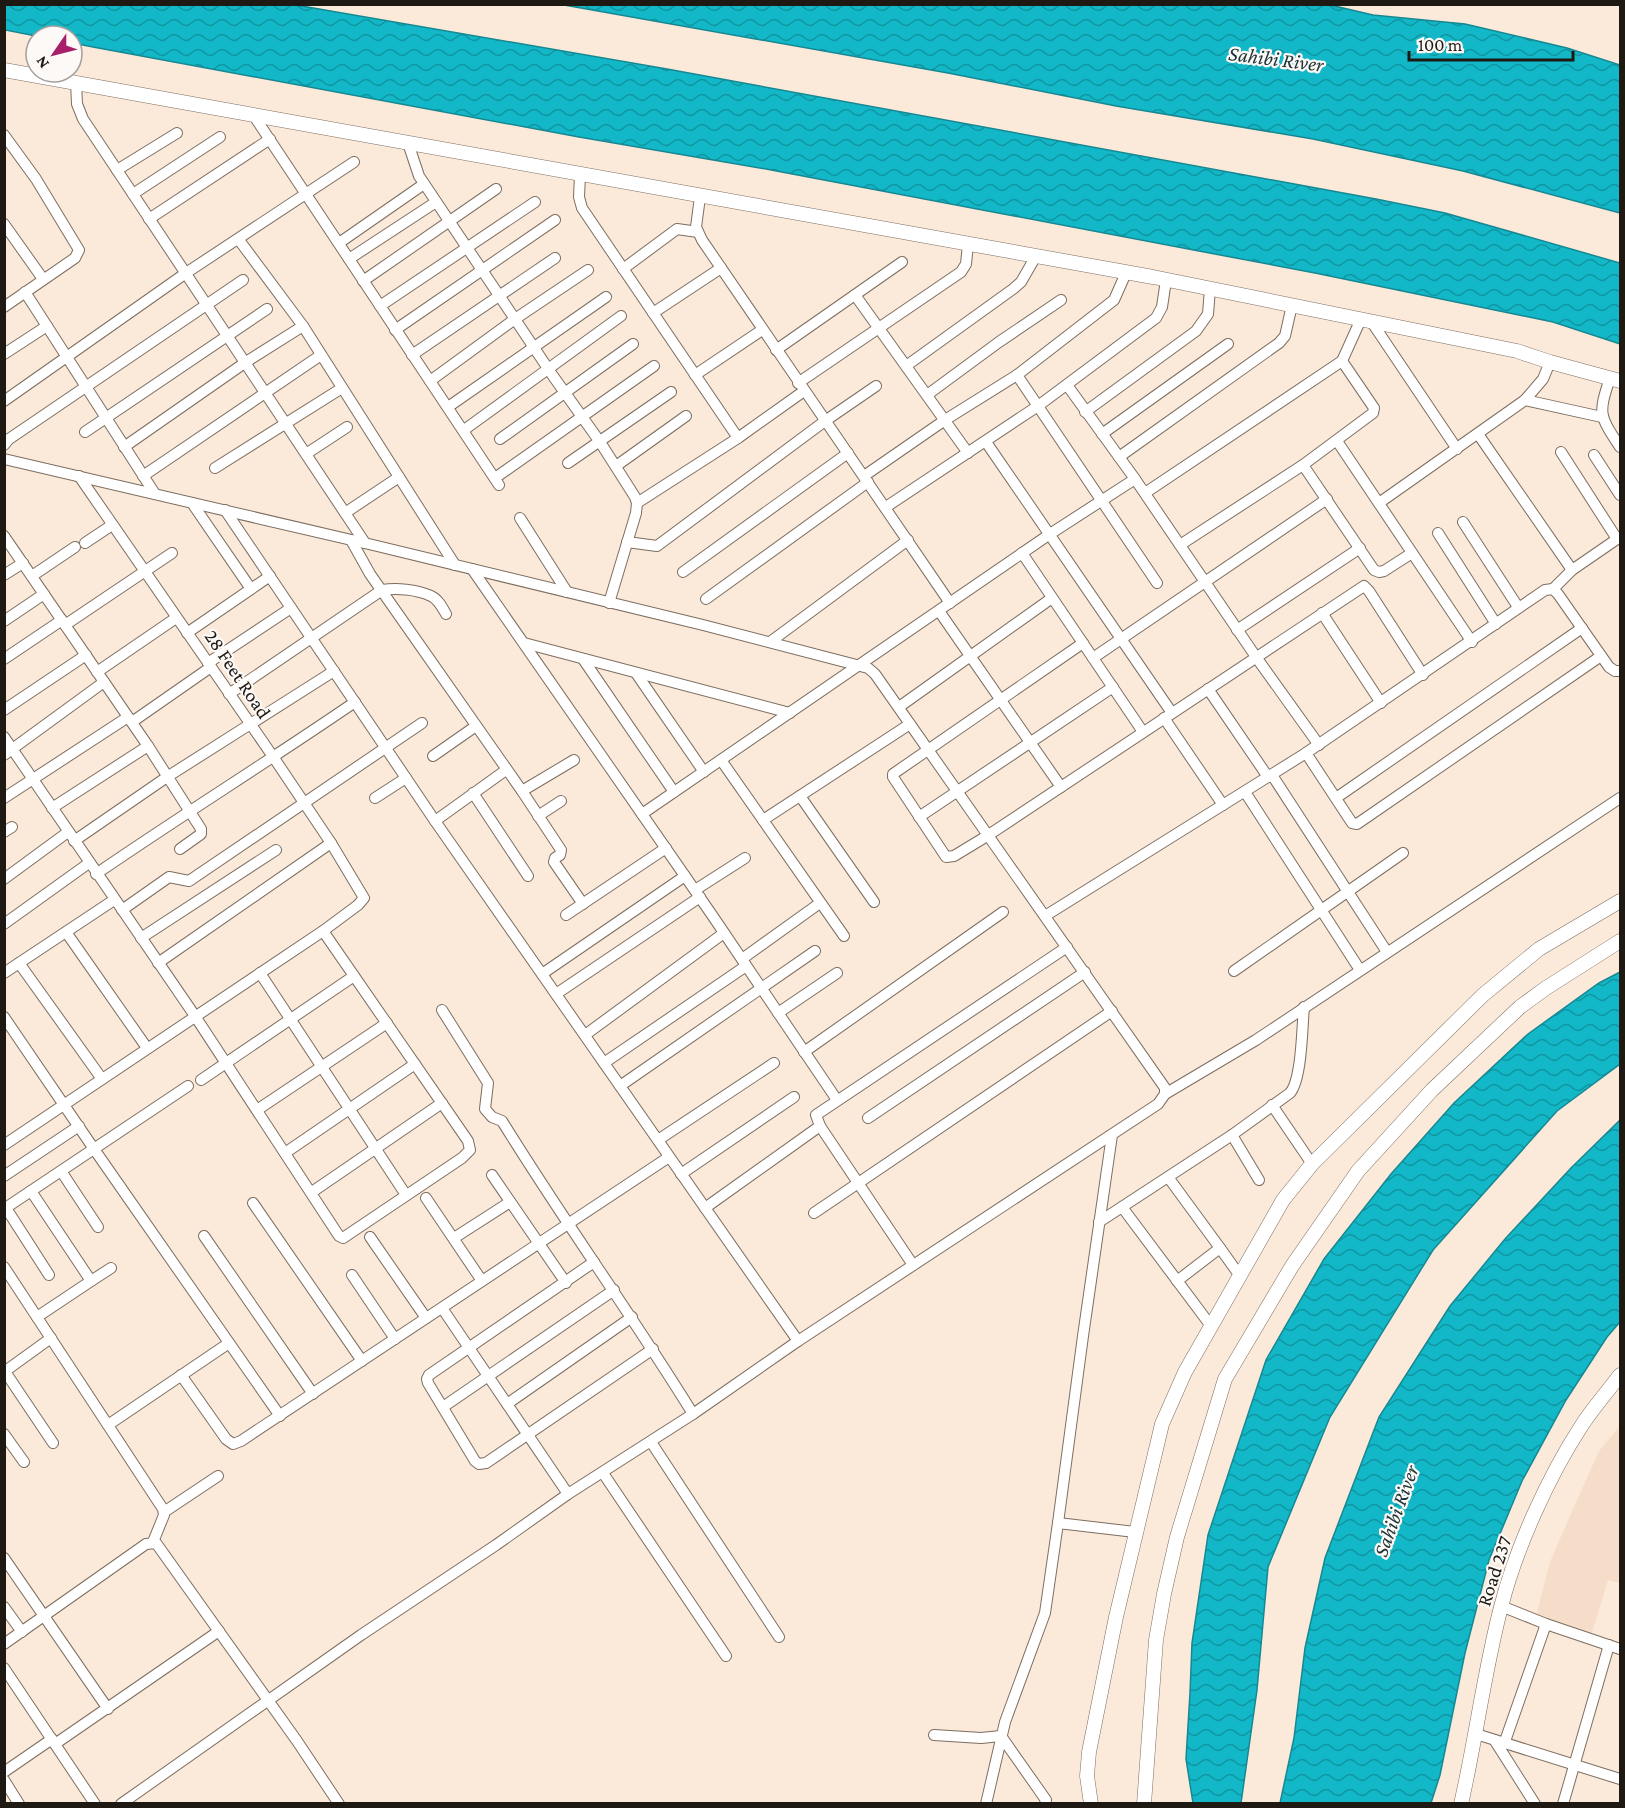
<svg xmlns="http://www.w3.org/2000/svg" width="1625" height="1808" font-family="'Crimson Pro',serif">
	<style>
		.built { fill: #f5ddc9 }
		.water { fill: url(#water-waves); stroke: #168892; stroke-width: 1.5 }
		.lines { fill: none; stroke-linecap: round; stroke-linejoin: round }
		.minor-casing { stroke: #7d6e60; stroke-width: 12 }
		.tertiary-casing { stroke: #7d6e60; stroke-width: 15 }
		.minor { stroke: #fff; stroke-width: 10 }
		.tertiary { stroke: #fff; stroke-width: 14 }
		.labels { text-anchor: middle; stroke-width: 4.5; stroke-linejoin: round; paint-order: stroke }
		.street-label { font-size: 20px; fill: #1f1914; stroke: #fdf9f6 }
		.water-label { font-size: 21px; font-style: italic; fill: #1c3437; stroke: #fdf9f6 }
	</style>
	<defs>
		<pattern id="water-waves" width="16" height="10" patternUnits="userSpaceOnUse" patternTransform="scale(1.5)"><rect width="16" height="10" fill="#12b8c8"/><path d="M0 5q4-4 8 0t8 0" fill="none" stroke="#1095a1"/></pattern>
	</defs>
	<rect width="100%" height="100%" fill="#fbe9da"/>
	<!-- built -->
	<path class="built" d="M 1620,1426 L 1620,1583 L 1608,1580 L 1591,1636 L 1535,1620 L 1550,1562 L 1573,1509 L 1599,1451 Z"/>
	<!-- water -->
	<g class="water">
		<path d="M 1326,4 L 1373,15 L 1465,24 L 1567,48 L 1620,65 L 1620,213 L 1463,171 L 1313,139 L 1116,106 L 948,73 L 564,5 Z"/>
		<path d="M 4,5 L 296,5 L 667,69 L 1376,199 L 1445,213 L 1620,263 L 1620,344 L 1553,322 L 1315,273 L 766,169 L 579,137 L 93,47 L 72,43 L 72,36 L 36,36 L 5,30 Z"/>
		<path d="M 1620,972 L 1620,1064 L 1557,1111 L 1433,1250 L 1330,1417 L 1268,1567 L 1257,1690 L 1241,1803 L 1193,1803 L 1186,1759 L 1190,1693 L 1192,1643 L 1208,1535 L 1266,1360 L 1324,1259 L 1391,1174 L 1454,1103 L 1528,1034 L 1599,983 Z"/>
		<path d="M 1620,1120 L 1620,1322 L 1607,1337 L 1566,1400 L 1522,1481 L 1489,1560 L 1465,1653 L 1440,1775 L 1431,1803 L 1280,1803 L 1294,1738 L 1305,1648 L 1325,1558 L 1379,1417 L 1450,1306 L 1505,1239 L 1571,1168 Z"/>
	</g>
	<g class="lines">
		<defs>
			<g id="minor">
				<path d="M 76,82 L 77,104 L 83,119 L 365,543"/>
				<path d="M 254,116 L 499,485"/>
				<path d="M 4,135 L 36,179 L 79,250 L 75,258 L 4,307"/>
				<path d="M 408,143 L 419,176 L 553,376 L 600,442 L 635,497 L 637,503 L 636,513 L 609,603"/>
				<path d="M 117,170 L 177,133"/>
				<path d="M 580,175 L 579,197 L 582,208 L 738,438"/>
				<path d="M 133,194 L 220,137"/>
				<path d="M 700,197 L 696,227 L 702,240 L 950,603"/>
				<path d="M 149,219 L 270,139"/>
				<path d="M 4,224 L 43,279"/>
				<path d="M 239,240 L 303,326 L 455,565"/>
				<path d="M 339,243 L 424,184"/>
				<path d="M 349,259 L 436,202"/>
				<path d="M 623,269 L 677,229 L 698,232"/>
				<path d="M 363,281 L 496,189"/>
				<path d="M 25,292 L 155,494"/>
				<path d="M 855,295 L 968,453"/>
				<path d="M 380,306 L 535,202"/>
				<path d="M 653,313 L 721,268"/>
				<path d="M 1371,321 L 1457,449"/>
				<path d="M 395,330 L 555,220"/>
				<path d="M 776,350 L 902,262"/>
				<path d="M 4,354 L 47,326"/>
				<path d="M 412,355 L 555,258"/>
				<path d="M 906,366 L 1013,289 L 1021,282 L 1036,256"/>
				<path d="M 695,375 L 762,330"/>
				<path d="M 1017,375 L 1157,583"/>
				<path d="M 1610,378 C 1598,414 1599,415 1620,447"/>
				<path d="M 430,381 L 515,319 L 588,270"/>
				<path d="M 798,383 L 961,272 L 966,264 L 968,244"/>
				<path d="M 1067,385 L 1135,479 L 1256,657 L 1319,745"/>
				<path d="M 927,395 L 999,342 L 1061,300"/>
				<path d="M 1525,400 L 1602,417"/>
				<path d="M 4,401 L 186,273 L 354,162"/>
				<path d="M 448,407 L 606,297"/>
				<path d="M 1085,412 L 1196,331 L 1208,314 L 1210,289"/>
				<path d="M 464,430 L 621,316"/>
				<path d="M 85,432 L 267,309"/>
				<path d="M 1102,434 L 1228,344"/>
				<path d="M 1478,434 L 1572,570"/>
				<path d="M 500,439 L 633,344"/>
				<path d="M 1337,441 L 1472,642"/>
				<path d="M 986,442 L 1172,713"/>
				<path d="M 4,445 L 9,439 L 243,280"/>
				<path d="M 124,447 L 246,362 L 303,326"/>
				<path d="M 1561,452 L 1617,539"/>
				<path d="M 306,454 L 347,427"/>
				<path d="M 1594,455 L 1620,495"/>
				<path d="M 1119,457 L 1279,343 L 1285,336 L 1292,305"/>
				<path d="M 4,459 L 373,545 L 703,625 L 868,668 L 875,674 L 910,724 L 1165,1088 L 1165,1094 L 1158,1104 L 798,1341 L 693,1414 L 568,1494 L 496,1545 L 361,1635 L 121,1804"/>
				<path d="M 568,463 L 671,392"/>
				<path d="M 1303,465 L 1374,570 L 1379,572 L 1384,571 L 1412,553"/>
				<path d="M 616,466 L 686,416"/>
				<path d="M 215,468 L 342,388"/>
				<path d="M 143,476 L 321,355"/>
				<path d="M 864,476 L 945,420 L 1017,375 L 1114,300 L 1126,273"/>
				<path d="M 495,478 L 654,366"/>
				<path d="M 1145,493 L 1342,361 L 1361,319"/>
				<path d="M 192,503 L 251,589"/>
				<path d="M 637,503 L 738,438 L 804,391"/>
				<path d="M 1379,503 L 1525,400 L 1543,379 L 1550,362"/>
				<path d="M 886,507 L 1038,406 L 1156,318 L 1162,307 L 1166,280"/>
				<path d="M 225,510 L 435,821 L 798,1341"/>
				<path d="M 345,513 L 399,477"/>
				<path d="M 520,518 L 567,592"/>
				<path d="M 1463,522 L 1518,607"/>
				<path d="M 1438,533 L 1496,624"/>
				<path d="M 4,536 L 148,746 L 201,829 L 201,834 L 180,849"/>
				<path d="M 351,540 L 370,574 L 522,791 L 561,850 L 560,855 L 555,858 L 554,862 L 583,904"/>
				<path d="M 627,542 L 657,546 L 825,421 L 876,386"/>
				<path d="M 85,543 L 112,525"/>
				<path d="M 1180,545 L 1303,465 L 1373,413 L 1374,408 L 1342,361"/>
				<path d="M 1022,553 L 1143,732"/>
				<path d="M 472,569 L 712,915 L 837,1100"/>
				<path d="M 683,572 L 848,453"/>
				<path d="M 4,575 L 23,563"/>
				<path d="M 32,576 L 75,547"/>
				<path d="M 1553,589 L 1572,570 L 1620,537"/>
				<path d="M 706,599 L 868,482"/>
				<path d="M 939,611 L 1061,787"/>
				<path d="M 1322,613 L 1381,703"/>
				<path d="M 4,621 L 44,594"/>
				<path d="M 65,625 L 172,553"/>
				<path d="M 1237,630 L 1360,548"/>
				<path d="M 187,633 L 270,576"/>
				<path d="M 770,642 L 908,540"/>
				<path d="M 524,643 L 790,713"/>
				<path d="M 1083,643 L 893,774 L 893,777 L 946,857 L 954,856 L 987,836 L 1364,586 L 1369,591 L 1423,675"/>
				<path d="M 1093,658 L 1327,499"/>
				<path d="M 4,659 L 62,620"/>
				<path d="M 583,659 L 674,792"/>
				<path d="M 208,663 L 291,608"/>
				<path d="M 97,672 L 176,618"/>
				<path d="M 636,673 L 704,772"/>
				<path d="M 1208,689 L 1268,777"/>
				<path d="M 229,694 L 382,590 C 396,588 416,589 431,596 C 438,599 442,607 446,614"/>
				<path d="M 899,707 L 1052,598"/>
				<path d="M 4,710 L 86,655"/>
				<path d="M 1164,718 L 1223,805"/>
				<path d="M 132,722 L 211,667"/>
				<path d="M 4,737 L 195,1016 L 339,1236 L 343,1238 L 462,1158 L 470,1150 L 468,1141 L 323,931"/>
				<path d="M 1306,753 L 1352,823 L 1357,824 L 1601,656"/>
				<path d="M 4,755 L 104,682"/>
				<path d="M 433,756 L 476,726"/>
				<path d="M 721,760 L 844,936"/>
				<path d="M 1272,775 L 1387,952"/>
				<path d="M 522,791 L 574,760"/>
				<path d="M 1245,792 L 1360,970"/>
				<path d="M 473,793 L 528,876"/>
				<path d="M 800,796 L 874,902"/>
				<path d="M 4,798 L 128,717"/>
				<path d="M 375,798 L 406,778"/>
				<path d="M 1336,798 L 1582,628"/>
				<path d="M 52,808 L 148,746"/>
				<path d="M 642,814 L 1050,534 L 1135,479"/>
				<path d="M 538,816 L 561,801"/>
				<path d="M 919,817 L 1113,687"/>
				<path d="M 763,820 L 910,724"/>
				<path d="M 435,821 L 506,770"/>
				<path d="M 4,832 L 12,827"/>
				<path d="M 74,841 L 167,777 L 334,671"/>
				<path d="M 96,874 C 182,815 269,761 355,702"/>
				<path d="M 4,879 L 68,832"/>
				<path d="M 695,890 L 745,858"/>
				<path d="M 122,910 L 169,877 L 189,881 L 422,723"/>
				<path d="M 566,915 L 666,848"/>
				<path d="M 1045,916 L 1306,753 L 1545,590 L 1553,589 L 1558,594 L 1609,667 L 1615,671 L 1620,671"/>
				<path d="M 4,924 L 89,863"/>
				<path d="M 66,932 L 147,1048"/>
				<path d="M 141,938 L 276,850"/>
				<path d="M 742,959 L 820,903"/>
				<path d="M 19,963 L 102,1079"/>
				<path d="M 158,963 L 331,843"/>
				<path d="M 1234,971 L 1403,853"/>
				<path d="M 4,973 L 114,900"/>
				<path d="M 260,973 L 406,1195"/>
				<path d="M 542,974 L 685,876"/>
				<path d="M 556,994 L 700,897"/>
				<path d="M 442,1010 L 488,1083 L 485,1109 L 492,1117 L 502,1121 C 563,1220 632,1315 693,1414"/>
				<path d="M 778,1013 L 837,973"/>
				<path d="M 4,1017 L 94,1149 L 280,1416"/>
				<path d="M 585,1035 L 724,933"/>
				<path d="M 804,1052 L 1003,912"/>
				<path d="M 604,1063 L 746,966"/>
				<path d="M 201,1080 L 354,976"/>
				<path d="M 620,1086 L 815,951"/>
				<path d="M 1165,1094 L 1256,1040 L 1620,798"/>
				<path d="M 1272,1105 L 1312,1164"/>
				<path d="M 257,1110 L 387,1023"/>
				<path d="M 868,1118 L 1085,972"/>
				<path d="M 1232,1135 L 1259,1180"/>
				<path d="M 658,1140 L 774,1063"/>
				<path d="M 4,1145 L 323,931 L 358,905 L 364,898 L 331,843 L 274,758 L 79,476"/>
				<path d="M 285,1153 L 415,1064"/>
				<path d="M 61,1171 L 98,1227"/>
				<path d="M 681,1174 L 794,1097"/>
				<path d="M 492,1175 L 566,1283"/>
				<path d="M 4,1176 L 79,1126"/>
				<path d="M 1168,1177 L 1220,1248"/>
				<path d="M 31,1191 L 91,1281 L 111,1268"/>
				<path d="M 312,1192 L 442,1103"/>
				<path d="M 426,1198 L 482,1281"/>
				<path d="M 253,1203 L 362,1361"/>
				<path d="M 1122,1207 L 1211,1326"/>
				<path d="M 6,1208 L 49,1275"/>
				<path d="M 705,1208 L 820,1126"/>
				<path d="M 4,1209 L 188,1086"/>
				<path d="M 814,1213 L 1112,1011"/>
				<path d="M 1099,1222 L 1232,1135 L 1290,1093 C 1302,1079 1302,1027 1304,1007"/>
				<path d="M 204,1236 L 313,1394"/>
				<path d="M 370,1237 L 426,1318"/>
				<path d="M 454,1238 L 510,1202"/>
				<path d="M 594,1262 L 429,1375 L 427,1379 L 428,1383 L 475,1461 L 479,1464 L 486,1463 L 653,1349"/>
				<path d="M 913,1265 L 820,1126 L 816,1115 L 1067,947"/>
				<path d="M 4,1267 L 163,1509 L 164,1515 L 153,1542"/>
				<path d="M 352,1275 L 395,1339"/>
				<path d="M 1177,1281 L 1220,1248 L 1240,1276"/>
				<path d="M 442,1308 L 568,1494"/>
				<path d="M 37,1317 L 91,1281"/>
				<path d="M 4,1370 L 53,1443"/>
				<path d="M 4,1372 L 51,1338"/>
				<path d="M 181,1375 L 226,1439 L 233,1444 L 241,1441 L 669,1157"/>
				<path d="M 507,1404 L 632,1317"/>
				<path d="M 443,1407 L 614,1290"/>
				<path d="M 108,1425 L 229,1343"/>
				<path d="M 4,1434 L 24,1462"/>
				<path d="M 651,1442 L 779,1637"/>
				<path d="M 603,1473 L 726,1656"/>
				<path d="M 164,1512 L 218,1476"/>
				<path d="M 1058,1523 L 1083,1336 L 1112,1135"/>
				<path d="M 4,1558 L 108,1709"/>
				<path d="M 1501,1606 L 1546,1624 L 1620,1649"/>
				<path d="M 4,1607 L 22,1632"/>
				<path d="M 4,1644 L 146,1544 L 156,1543 L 297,1741 L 339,1804"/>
				<path d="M 4,1668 L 95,1804"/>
				<path d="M 1476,1734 L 1620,1779"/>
				<path d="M 934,1735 L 981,1738 L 1001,1736 L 1046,1800 L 1045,1804"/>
				<path d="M 1495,1741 L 1535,1804"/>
				<path d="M 55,1744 L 219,1631"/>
				<path d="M 1504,1744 L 1546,1624"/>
				<path d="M 4,1772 L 52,1739"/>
				<path d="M 4,1780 L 19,1804"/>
				<path d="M 986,1804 L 1005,1722 L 1045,1613 L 1058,1523 L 1135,1532"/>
				<path d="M 1563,1804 L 1609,1645"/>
			</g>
			<g id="tertiary">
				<path d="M 4,70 L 1153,277 L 1517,351 L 1550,362 L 1620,381"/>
				<path d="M 1091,1804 L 1087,1776 L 1089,1752 L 1116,1617 L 1162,1424 L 1185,1372 L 1283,1200 L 1312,1164 L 1483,995 L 1539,949 L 1620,901"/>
				<path d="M 1144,1804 L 1156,1640 L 1164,1594 L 1177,1537 L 1225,1379 L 1292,1266 L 1358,1171 L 1432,1090 L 1520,1007 L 1546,988 L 1620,941"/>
				<path d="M 1461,1804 C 1476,1739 1484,1672 1501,1607 C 1516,1548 1548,1477 1582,1425 C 1593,1408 1608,1391 1620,1375"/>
			</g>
		</defs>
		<!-- minor casing -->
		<use href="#minor" class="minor-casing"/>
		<!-- tertiary casing -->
		<use href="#tertiary" class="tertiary-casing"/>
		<!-- minor -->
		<use href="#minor" class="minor"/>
		<!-- tertiary -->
		<use href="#tertiary" class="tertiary"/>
	</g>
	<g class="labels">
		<!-- street labels -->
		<g class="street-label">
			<text transform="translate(238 674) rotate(56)" y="7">28 Feet Road</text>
			<text transform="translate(1494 1571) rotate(-72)" y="7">Road 237</text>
		</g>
		<!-- water labels -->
		<g class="water-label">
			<text transform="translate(1276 59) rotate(7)" y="7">Sahibi River</text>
			<text transform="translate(1396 1511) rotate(-70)" y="7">Sahibi River</text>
		</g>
	</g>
	<!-- border -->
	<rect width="1625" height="1808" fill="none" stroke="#1f1914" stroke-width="12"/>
	<!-- north arrow -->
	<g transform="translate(54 54) rotate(235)"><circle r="28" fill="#fdf9f6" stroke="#a49f9c" stroke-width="1.5"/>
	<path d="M0-4.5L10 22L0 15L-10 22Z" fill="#a71f68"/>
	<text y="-9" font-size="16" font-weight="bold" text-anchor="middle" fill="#1f1914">N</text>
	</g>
	<!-- scale -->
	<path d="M1409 51v9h164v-9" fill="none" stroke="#1f1914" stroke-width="3"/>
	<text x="1418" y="51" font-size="18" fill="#1f1914" stroke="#fdf9f6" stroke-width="4.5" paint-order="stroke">100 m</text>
</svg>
